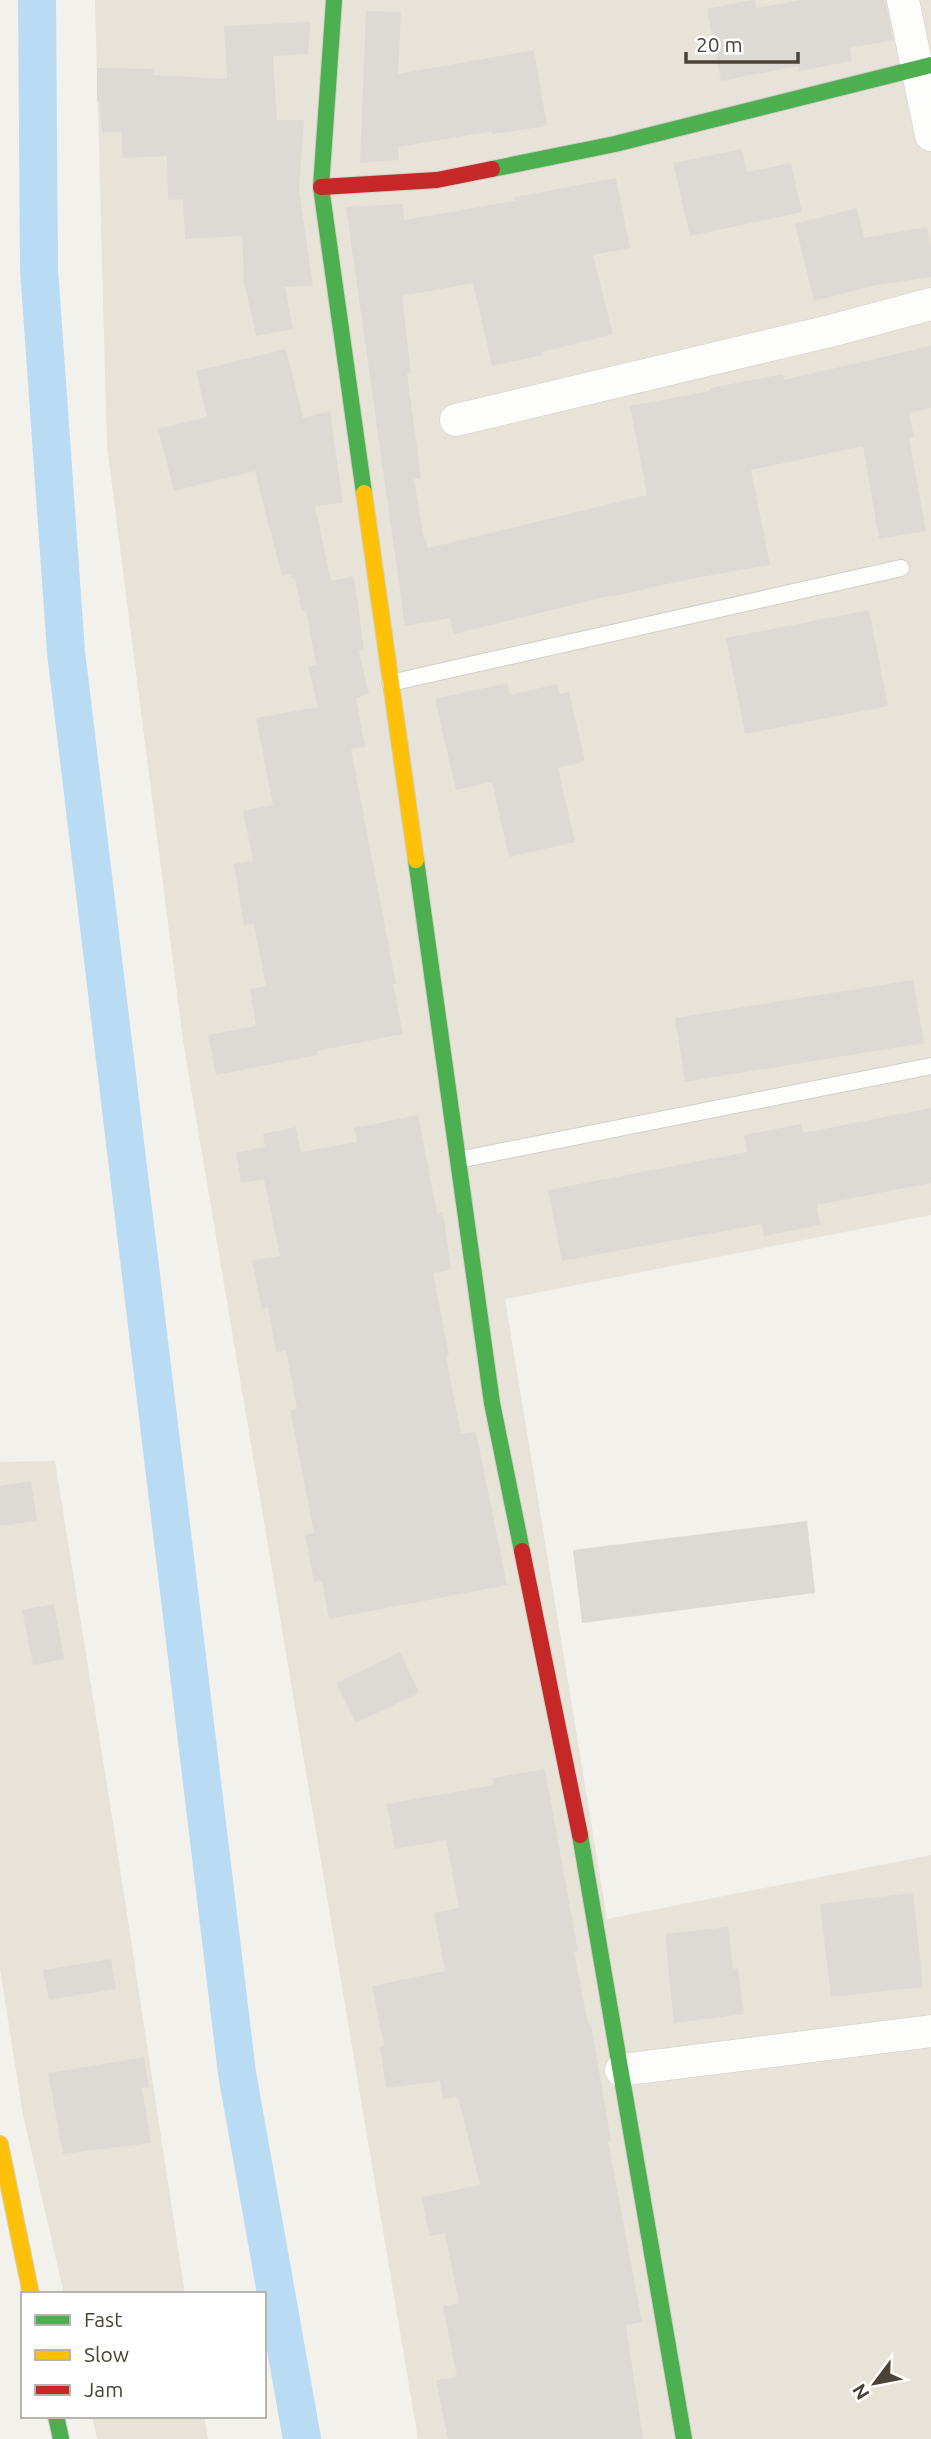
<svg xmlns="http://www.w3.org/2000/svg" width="931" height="2439" font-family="Ubuntu,sans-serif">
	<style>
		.residential { fill: #e7e3d9 }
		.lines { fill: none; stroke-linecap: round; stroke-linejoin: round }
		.canal { stroke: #badbf4; stroke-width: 38 }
		.building { fill: #dddad5 }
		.lane-casing { stroke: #d1cfc9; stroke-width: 18 }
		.street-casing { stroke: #d1cfc9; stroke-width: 33 }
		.fast-casing { stroke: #d3cfc3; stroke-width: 18 }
		.slow-casing { stroke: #d3cfc3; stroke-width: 18 }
		.jam-casing { stroke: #d3cfc3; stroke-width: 18 }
		.lane { stroke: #fdfdfc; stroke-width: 16 }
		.street { stroke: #fdfdfc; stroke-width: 32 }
		.fast { stroke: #4caf50; stroke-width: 16 }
		.slow { stroke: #ffc107; stroke-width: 16 }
		.jam { stroke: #c62828; stroke-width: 16 }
	</style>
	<rect width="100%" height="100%" fill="#f3f1ec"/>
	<!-- residential -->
	<g class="residential">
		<path d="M 95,0 L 931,0 L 931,1215 L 505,1299 L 607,1919 L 931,1855 L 931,2439 L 418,2439 L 183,1040 L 107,446 Z"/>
		<path d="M 55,1461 L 114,1829 L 185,2294 L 64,2294 L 23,2115 L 0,1969 L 0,1462 Z"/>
		<path d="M 92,2416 L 204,2416 L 208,2439 L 97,2439 Z"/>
	</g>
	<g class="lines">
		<!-- canal -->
		<path class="canal" d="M 37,0 L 39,269 L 66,652 L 237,2073 L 302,2439"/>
	</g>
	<!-- building -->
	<g class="building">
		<path d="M 751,0 L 755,0 L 756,8 L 801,0 L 885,0 L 893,40 L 850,48 L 852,61 L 799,71 L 798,66 L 721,81 L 707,9 Z"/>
		<path d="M 366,11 L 401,12 L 398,74 L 534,50 L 547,126 L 492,134 L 492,131 L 398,147 L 399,160 L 360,163 Z"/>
		<path d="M 311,22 L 308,54 L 273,56 L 277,120 L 304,120 L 299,190 L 313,286 L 285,287 L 293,329 L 256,336 L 244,281 L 242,236 L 185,239 L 183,199 L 168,200 L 167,156 L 123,158 L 121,131 L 102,133 L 99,101 L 97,101 L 97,68 L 154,69 L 153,75 L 227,79 L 224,26 Z"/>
		<path d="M 742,149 L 747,172 L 791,163 L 802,212 L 690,236 L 673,163 Z"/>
		<path d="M 616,178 L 630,248 L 593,255 L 613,334 L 542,352 L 543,355 L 492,366 L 473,283 L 402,296 L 411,373 L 407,373 L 421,478 L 414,479 L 424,540 L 426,540 L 428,548 L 647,495 L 630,406 L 710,391 L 710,388 L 783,374 L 784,380 L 931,346 L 931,408 L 909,413 L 914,437 L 909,438 L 926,531 L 879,539 L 863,446 L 751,470 L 770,565 L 690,579 L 610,597 L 609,596 L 454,634 L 450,618 L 405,626 L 346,207 L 403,204 L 404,220 L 515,201 L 515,197 Z"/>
		<path d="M 857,208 L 864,238 L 927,227 L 931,248 L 931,277 L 876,285 L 814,301 L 795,224 Z"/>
		<path d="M 286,349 L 303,418 L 330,411 L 343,503 L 315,506 L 331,581 L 354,576 L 364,650 L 359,651 L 369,694 L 356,698 L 365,747 L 351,749 L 396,984 L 393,984 L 403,1034 L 317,1051 L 318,1055 L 216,1075 L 208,1035 L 256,1026 L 250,989 L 266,986 L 254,924 L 244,925 L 234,864 L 253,861 L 243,811 L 273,805 L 256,718 L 318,707 L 308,667 L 316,665 L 306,610 L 302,611 L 295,578 L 292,578 L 291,574 L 282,576 L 255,471 L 174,491 L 158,429 L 207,417 L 196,371 Z"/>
		<path d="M 869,610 L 888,706 L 745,734 L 726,638 Z"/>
		<path d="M 507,683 L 510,695 L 557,684 L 559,694 L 569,692 L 585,761 L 558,768 L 575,842 L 509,857 L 492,782 L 456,790 L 435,699 Z"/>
		<path d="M 913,980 L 924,1043 L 685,1082 L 675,1018 Z"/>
		<path d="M 931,1108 L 931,1183 L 817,1205 L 820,1225 L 764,1236 L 762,1224 L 562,1261 L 548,1190 L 747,1152 L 744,1135 L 801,1124 L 803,1133 Z"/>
		<path d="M 418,1115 L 437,1213 L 443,1212 L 451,1270 L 433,1273 L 449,1355 L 446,1356 L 461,1434 L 476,1432 L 507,1585 L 329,1619 L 322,1581 L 314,1582 L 305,1535 L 314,1533 L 290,1410 L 297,1409 L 286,1350 L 276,1352 L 268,1308 L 262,1309 L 252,1261 L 280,1256 L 264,1179 L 241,1183 L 236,1153 L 265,1147 L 263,1134 L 296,1127 L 301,1152 L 357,1142 L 354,1128 Z"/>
		<path d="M 31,1481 L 37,1521 L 0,1526 L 0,1486 Z"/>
		<path d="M 807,1521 L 815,1593 L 582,1623 L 573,1550 Z"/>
		<path d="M 54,1604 L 64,1659 L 33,1665 L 22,1610 Z"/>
		<path d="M 400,1652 L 419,1693 L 356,1723 L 336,1683 Z"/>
		<path d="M 545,1769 L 578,1951 L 574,1952 L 588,2024 L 591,2024 L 611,2141 L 608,2141 L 642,2322 L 626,2325 L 643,2439 L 448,2439 L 436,2380 L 457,2377 L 443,2306 L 459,2303 L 445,2233 L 429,2236 L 422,2197 L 480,2185 L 458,2097 L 443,2099 L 440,2081 L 386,2088 L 380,2047 L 384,2046 L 372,1986 L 445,1971 L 434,1913 L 459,1908 L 446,1840 L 395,1849 L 387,1804 L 494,1785 L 492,1778 Z"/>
		<path d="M 913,1893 L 923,1987 L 831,1997 L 820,1904 Z"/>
		<path d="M 728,1927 L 733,1969 L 738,1968 L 744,2014 L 674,2023 L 665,1934 Z"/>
		<path d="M 111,1959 L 116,1989 L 49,2000 L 43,1970 Z"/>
		<path d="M 144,2057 L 149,2087 L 142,2088 L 151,2143 L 63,2154 L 48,2073 Z"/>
	</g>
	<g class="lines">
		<defs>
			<g id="lane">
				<path d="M 390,683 L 901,568"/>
				<path d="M 458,1160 L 931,1066"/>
			</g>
			<g id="street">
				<path d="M 903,0 L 931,135"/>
				<path d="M 456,420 L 834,330 L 931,304"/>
				<path d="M 621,2070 L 931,2031"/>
			</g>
			<g id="fast">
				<path d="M 334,0 L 321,187 L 364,493"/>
				<path d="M 492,169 L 615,144 L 931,65"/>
				<path d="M 416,860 L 492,1403 L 522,1551"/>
				<path d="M 580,1835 L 684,2439"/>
				<path d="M 56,2416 L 61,2439"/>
			</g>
			<g id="slow">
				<path d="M 364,493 L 416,860"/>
				<path d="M 0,2144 L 31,2294"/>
			</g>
			<g id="jam">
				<path d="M 321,187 L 437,180 L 492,169"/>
				<path d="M 522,1551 L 580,1835"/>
			</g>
		</defs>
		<!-- lane casing -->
		<use href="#lane" class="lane-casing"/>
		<!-- street casing -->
		<use href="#street" class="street-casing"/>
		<!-- fast casing -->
		<use href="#fast" class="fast-casing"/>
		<!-- slow casing -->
		<use href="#slow" class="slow-casing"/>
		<!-- jam casing -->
		<use href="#jam" class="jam-casing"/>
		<!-- lane -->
		<use href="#lane" class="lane"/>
		<!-- street -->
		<use href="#street" class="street"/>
		<!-- fast -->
		<use href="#fast" class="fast"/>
		<!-- slow -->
		<use href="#slow" class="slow"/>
		<!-- jam -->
		<use href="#jam" class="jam"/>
	</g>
	<!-- legend -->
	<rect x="21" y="2292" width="245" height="126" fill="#ffffff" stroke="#b7b4af" stroke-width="2"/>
	<rect x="35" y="2315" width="35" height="10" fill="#4caf50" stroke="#b7b4af" stroke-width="2"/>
	<text x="84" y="2327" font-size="21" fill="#4b4337">Fast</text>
	<rect x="35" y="2350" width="35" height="10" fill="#ffc107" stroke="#b7b4af" stroke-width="2"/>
	<text x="84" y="2362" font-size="21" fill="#4b4337">Slow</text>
	<rect x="35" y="2385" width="35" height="10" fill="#c62828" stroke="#b7b4af" stroke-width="2"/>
	<text x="84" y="2397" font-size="21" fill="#4b4337">Jam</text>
	<!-- north arrow -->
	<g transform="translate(875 2383) rotate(238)" stroke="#ffffff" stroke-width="5" paint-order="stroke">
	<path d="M0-5L12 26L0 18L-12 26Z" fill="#4b4337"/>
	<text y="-10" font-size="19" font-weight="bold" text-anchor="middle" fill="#4b4337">N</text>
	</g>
	<!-- scale -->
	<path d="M686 52v10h112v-10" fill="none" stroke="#4b4337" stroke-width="3.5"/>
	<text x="696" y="52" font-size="21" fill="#4b4337" stroke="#ffffff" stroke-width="5" paint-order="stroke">20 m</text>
</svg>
